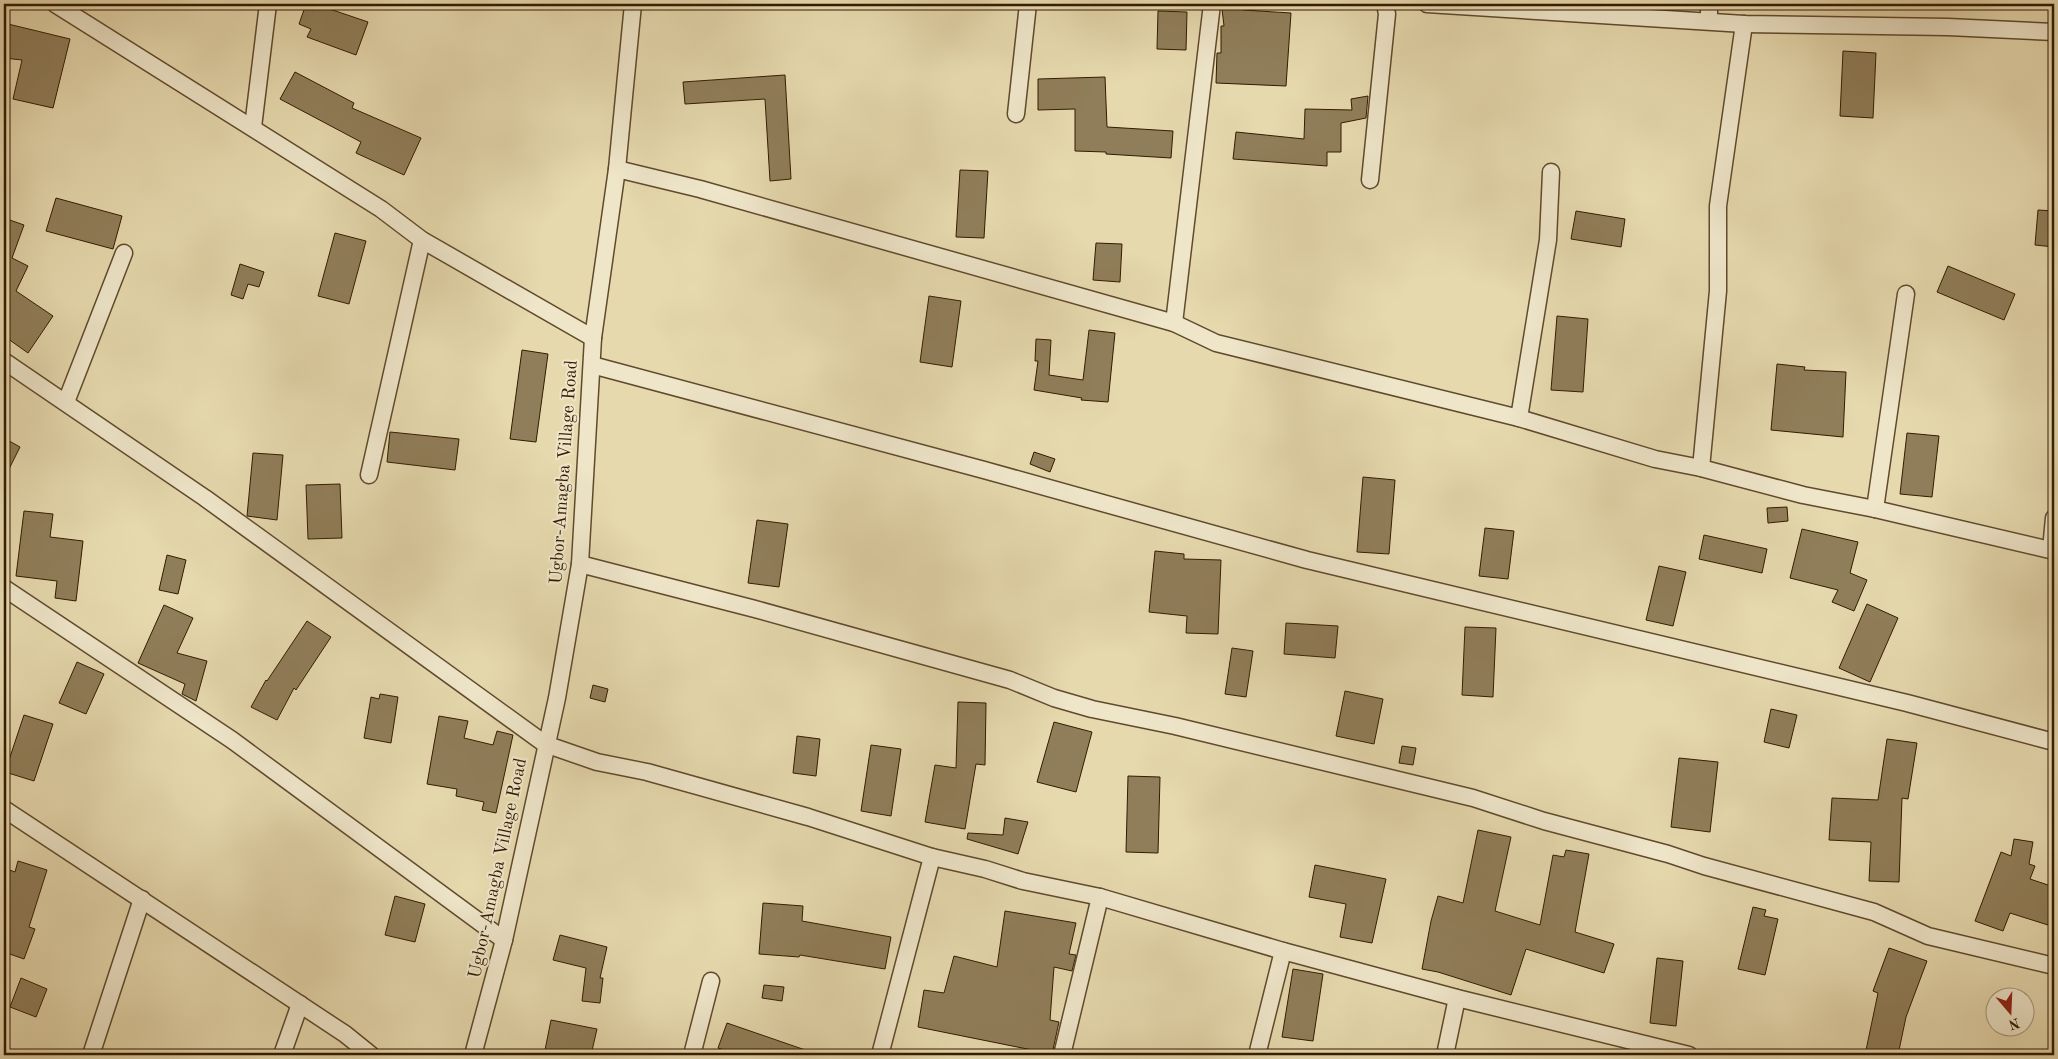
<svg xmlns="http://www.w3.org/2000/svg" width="2058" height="1059" font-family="'Old Standard TT',serif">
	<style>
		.building { fill: #907e5a; stroke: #331b00 }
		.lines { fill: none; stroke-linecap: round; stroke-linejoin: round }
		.minor-casing { stroke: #604a2c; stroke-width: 19 }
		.minor { stroke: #efe6ca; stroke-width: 16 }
		.labels { text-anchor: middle; stroke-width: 4; stroke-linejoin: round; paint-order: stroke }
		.street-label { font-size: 18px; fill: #331b00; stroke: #efe6ca }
	</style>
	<rect width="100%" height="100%" fill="#e6d9ae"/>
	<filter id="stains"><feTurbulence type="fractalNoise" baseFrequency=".004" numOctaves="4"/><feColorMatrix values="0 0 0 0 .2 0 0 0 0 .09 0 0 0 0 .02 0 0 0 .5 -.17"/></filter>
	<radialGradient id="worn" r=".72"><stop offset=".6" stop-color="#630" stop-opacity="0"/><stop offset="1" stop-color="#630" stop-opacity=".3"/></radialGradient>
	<!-- building -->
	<g class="building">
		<path d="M 315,4 L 368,22 L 356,55 L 307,37 L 311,29 L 299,24 L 305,7 L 313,10 Z"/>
		<path d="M 1242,7 L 1243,10 L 1291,13 L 1286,86 L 1216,83 L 1217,53 L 1221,53 L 1221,26 L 1224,26 L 1222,9 Z"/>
		<path d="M 1158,11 L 1187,12 L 1186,50 L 1157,49 Z"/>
		<path d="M 4,23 L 70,39 L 53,108 L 13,99 L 22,60 L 4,58 Z"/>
		<path d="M 1843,51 L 1876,53 L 1873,118 L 1840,116 Z"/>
		<path d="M 295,72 L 354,103 L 352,108 L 421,138 L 404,175 L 356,153 L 361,142 L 280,99 Z"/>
		<path d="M 785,75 L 791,179 L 770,181 L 765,99 L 685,104 L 683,82 Z"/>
		<path d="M 1105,77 L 1107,127 L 1173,131 L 1171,158 L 1106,154 L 1106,152 L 1075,151 L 1075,109 L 1038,110 L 1038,79 Z"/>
		<path d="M 1368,96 L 1366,118 L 1341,123 L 1341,152 L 1327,152 L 1327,166 L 1233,159 L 1236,132 L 1304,139 L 1305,109 L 1352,110 L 1351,99 Z"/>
		<path d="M 960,170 L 988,171 L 984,238 L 956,237 Z"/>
		<path d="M 56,198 L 122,216 L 113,249 L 46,231 Z"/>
		<path d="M 2038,210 L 2054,211 L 2054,247 L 2035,245 Z"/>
		<path d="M 1576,211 L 1625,219 L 1621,247 L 1571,239 Z"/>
		<path d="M 4,218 L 24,225 L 12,258 L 28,266 L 16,291 L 53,316 L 28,353 L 4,336 Z"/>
		<path d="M 335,233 L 366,241 L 349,304 L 318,296 Z"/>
		<path d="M 1096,243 L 1122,244 L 1120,282 L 1093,280 Z"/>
		<path d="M 240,264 L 264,272 L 259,287 L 248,284 L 243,299 L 231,295 Z"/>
		<path d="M 1948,266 L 2015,294 L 2004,320 L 1937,292 Z"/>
		<path d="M 929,296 L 961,301 L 952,367 L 920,362 Z"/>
		<path d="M 1557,316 L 1588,319 L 1583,392 L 1551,390 Z"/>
		<path d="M 1089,330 L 1115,333 L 1108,402 L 1081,400 L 1082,398 L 1034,390 L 1038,361 L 1035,361 L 1036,339 L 1051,340 L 1049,375 L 1083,380 Z"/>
		<path d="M 522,350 L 548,354 L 536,442 L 510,439 Z"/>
		<path d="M 1777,364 L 1805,367 L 1804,370 L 1846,372 L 1843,437 L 1771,430 Z"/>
		<path d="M 390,432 L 459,439 L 455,470 L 387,462 Z"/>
		<path d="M 1907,433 L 1939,436 L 1932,497 L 1900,494 Z"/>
		<path d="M 4,438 L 20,447 L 4,479 Z"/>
		<path d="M 1034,452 L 1055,459 L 1050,472 L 1030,464 Z"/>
		<path d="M 253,453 L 283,455 L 277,520 L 247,516 Z"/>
		<path d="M 1363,477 L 1395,480 L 1389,554 L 1357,552 Z"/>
		<path d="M 340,484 L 342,538 L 308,539 L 306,485 Z"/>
		<path d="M 1787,507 L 1788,521 L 1768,523 L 1767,508 Z"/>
		<path d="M 24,511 L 53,514 L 50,537 L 83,541 L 76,601 L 55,598 L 57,581 L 16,576 Z"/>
		<path d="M 757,520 L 788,524 L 779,587 L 748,583 Z"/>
		<path d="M 1485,528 L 1514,531 L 1508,579 L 1479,576 Z"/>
		<path d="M 1802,529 L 1858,542 L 1850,573 L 1867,580 L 1854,611 L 1832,602 L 1838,590 L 1790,578 Z"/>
		<path d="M 1704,535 L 1767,549 L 1762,573 L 1699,559 Z"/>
		<path d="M 1155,551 L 1184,554 L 1184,559 L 1221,560 L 1218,634 L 1186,633 L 1187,616 L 1149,612 Z"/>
		<path d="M 167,555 L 186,560 L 178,594 L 159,590 Z"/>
		<path d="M 1659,566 L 1686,572 L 1673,626 L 1646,620 Z"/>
		<path d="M 1867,604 L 1898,618 L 1870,682 L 1839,668 Z"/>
		<path d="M 164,605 L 193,618 L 177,653 L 207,661 L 196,701 L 182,694 L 185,684 L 138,663 Z"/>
		<path d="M 307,621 L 331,637 L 296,690 L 294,688 L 277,720 L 251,707 L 266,680 L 267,681 Z"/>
		<path d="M 1286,623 L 1338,626 L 1335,658 L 1284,654 Z"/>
		<path d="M 1465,627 L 1496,628 L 1493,697 L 1462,695 Z"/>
		<path d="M 1232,648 L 1253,651 L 1246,697 L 1225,694 Z"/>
		<path d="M 77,662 L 104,674 L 86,714 L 59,703 Z"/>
		<path d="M 593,685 L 608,689 L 605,702 L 590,698 Z"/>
		<path d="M 1345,691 L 1383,699 L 1374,744 L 1336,736 Z"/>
		<path d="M 380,694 L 398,697 L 391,743 L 364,738 L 371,697 L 379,699 Z"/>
		<path d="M 958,702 L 986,703 L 985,765 L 976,764 L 965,829 L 925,822 L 935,765 L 956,768 Z"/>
		<path d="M 1771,709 L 1797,715 L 1789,748 L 1764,742 Z"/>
		<path d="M 24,715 L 53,724 L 34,781 L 5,772 Z"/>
		<path d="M 439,716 L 468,721 L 464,738 L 493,745 L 497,731 L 513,735 L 496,813 L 482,810 L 484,802 L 456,796 L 457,789 L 427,784 Z"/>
		<path d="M 1054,722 L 1092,732 L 1076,792 L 1037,782 Z"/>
		<path d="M 797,736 L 820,739 L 816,776 L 793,773 Z"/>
		<path d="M 1887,739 L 1917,743 L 1908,799 L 1902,798 L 1899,882 L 1869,881 L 1871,842 L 1829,840 L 1832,798 L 1878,800 Z"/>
		<path d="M 871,745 L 901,749 L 891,816 L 861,811 Z"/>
		<path d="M 1402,746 L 1416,748 L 1413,765 L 1399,763 Z"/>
		<path d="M 1679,758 L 1718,762 L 1710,832 L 1671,827 Z"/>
		<path d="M 1128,776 L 1160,777 L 1158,853 L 1126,852 Z"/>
		<path d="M 1005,818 L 1028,822 L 1018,854 L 967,839 L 968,833 L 1003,835 Z"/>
		<path d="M 1478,830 L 1511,837 L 1495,911 L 1540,925 L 1553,855 L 1564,857 L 1566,850 L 1589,854 L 1575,932 L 1614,944 L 1604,973 L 1526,949 L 1511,995 L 1438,972 L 1422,969 L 1431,921 L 1438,896 L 1463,903 Z"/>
		<path d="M 2014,839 L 2033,842 L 2029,864 L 2035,866 L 2030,879 L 2054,887 L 2054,905 L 2048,925 L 2010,913 L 2003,931 L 1975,921 L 2001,852 L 2011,856 Z"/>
		<path d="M 18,861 L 47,870 L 29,927 L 35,929 L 24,959 L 4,952 L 4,868 L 15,872 Z"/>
		<path d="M 1315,865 L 1386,879 L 1372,943 L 1340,937 L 1346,904 L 1309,897 Z"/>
		<path d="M 395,896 L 425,904 L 415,942 L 385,935 Z"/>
		<path d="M 763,903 L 803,906 L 802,921 L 891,937 L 885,969 L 800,955 L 799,957 L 759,954 Z"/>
		<path d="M 1753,907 L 1766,910 L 1764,916 L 1778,919 L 1765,975 L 1738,969 Z"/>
		<path d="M 1005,911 L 1076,923 L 1069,954 L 1076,955 L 1072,971 L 1054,967 L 1050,1020 L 1059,1022 L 1052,1054 L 918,1027 L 924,990 L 944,993 L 954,956 L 997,967 Z"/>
		<path d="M 560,935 L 607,947 L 600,978 L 603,978 L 600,1003 L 582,1001 L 586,968 L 553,960 Z"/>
		<path d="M 1889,948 L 1927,961 L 1906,1017 L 1898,1055 L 1865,1055 L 1878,993 L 1873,991 Z"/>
		<path d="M 1657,958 L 1683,961 L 1676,1026 L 1650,1023 Z"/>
		<path d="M 1293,969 L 1323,974 L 1313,1041 L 1282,1037 Z"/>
		<path d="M 21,978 L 47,989 L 36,1017 L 10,1007 Z"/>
		<path d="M 764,985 L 784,987 L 782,1001 L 762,998 Z"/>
		<path d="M 551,1020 L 597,1029 L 591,1055 L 544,1055 Z"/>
		<path d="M 727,1023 L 814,1053 L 814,1055 L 740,1055 L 718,1048 Z"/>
	</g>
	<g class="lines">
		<defs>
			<g id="minor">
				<path d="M 55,4 L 381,209 L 422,240 L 593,338"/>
				<path d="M 1427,4 L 1744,24 L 1948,27 L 2054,32"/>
				<path d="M 1709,4 L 1709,20"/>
				<path d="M 1016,114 L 1028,4"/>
				<path d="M 253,127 L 268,4"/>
				<path d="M 617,169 L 700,189 L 1174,323 L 1216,343 L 1519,418 L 1655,459 L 1701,468 L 1803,495 L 1875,509 L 2054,551"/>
				<path d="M 1370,180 L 1387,14 L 1385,4"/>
				<path d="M 1174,323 L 1212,4"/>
				<path d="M 4,361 L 205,498 L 545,744 L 597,762 L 647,772 L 808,817 L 932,857 L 985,869 L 1023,881 L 1100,897 L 1283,951 L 1457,998 L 1689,1055"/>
				<path d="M 592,365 L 984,470 L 1307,560 L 1907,703 L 2054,742"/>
				<path d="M 66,402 L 124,253"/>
				<path d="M 1519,418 L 1548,240 L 1551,172"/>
				<path d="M 1701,468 L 1718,291 L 1718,206 L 1744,24"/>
				<path d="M 369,475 L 422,240"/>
				<path d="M 1875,509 L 1906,294"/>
				<path d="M 2051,550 L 2054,518"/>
				<path d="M 580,564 L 755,609 L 1010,680 L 1054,698 L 1092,709 L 1175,726 L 1473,798 L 1544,821 L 1668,854 L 1704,866 L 1874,912 L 1928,936 L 2054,966"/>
				<path d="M 4,588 L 232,740 L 504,940"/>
				<path d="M 4,809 L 345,1034 L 371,1055"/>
				<path d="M 91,1055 L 142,899"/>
				<path d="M 282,1055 L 300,1004"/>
				<path d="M 473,1055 L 504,940 L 557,698 L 580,564 L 593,338 L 617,169 L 633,4"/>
				<path d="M 692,1055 L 711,981"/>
				<path d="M 880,1055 L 932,857"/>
				<path d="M 1062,1055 L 1100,897"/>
				<path d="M 1257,1055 L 1283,951"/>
				<path d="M 1445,1055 L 1457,998"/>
			</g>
		</defs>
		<!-- minor casing -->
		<use href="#minor" class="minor-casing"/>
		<!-- minor -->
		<use href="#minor" class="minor"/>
	</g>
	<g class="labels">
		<!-- street labels -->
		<g class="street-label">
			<text transform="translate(563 472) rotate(-86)" y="6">Ugbor-Amagba Village Road</text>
			<text transform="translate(497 868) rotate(-78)" y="6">Ugbor-Amagba Village Road</text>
		</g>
	</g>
	<!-- margin -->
	<rect width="2058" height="1059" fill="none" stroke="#e6d9ae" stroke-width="20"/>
	<rect x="5" y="5" width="2048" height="1049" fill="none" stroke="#331b00" stroke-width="2.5"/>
	<rect x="10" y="10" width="2038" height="1039" fill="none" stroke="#331b00"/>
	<!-- north arrow -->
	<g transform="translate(2010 1012) rotate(161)"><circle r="24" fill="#efe6ca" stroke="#a49579"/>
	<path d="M0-4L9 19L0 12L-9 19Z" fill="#8f2418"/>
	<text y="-8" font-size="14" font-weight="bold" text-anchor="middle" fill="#331b00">N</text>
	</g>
	<rect width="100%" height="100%" filter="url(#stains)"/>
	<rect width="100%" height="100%" fill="url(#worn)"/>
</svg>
